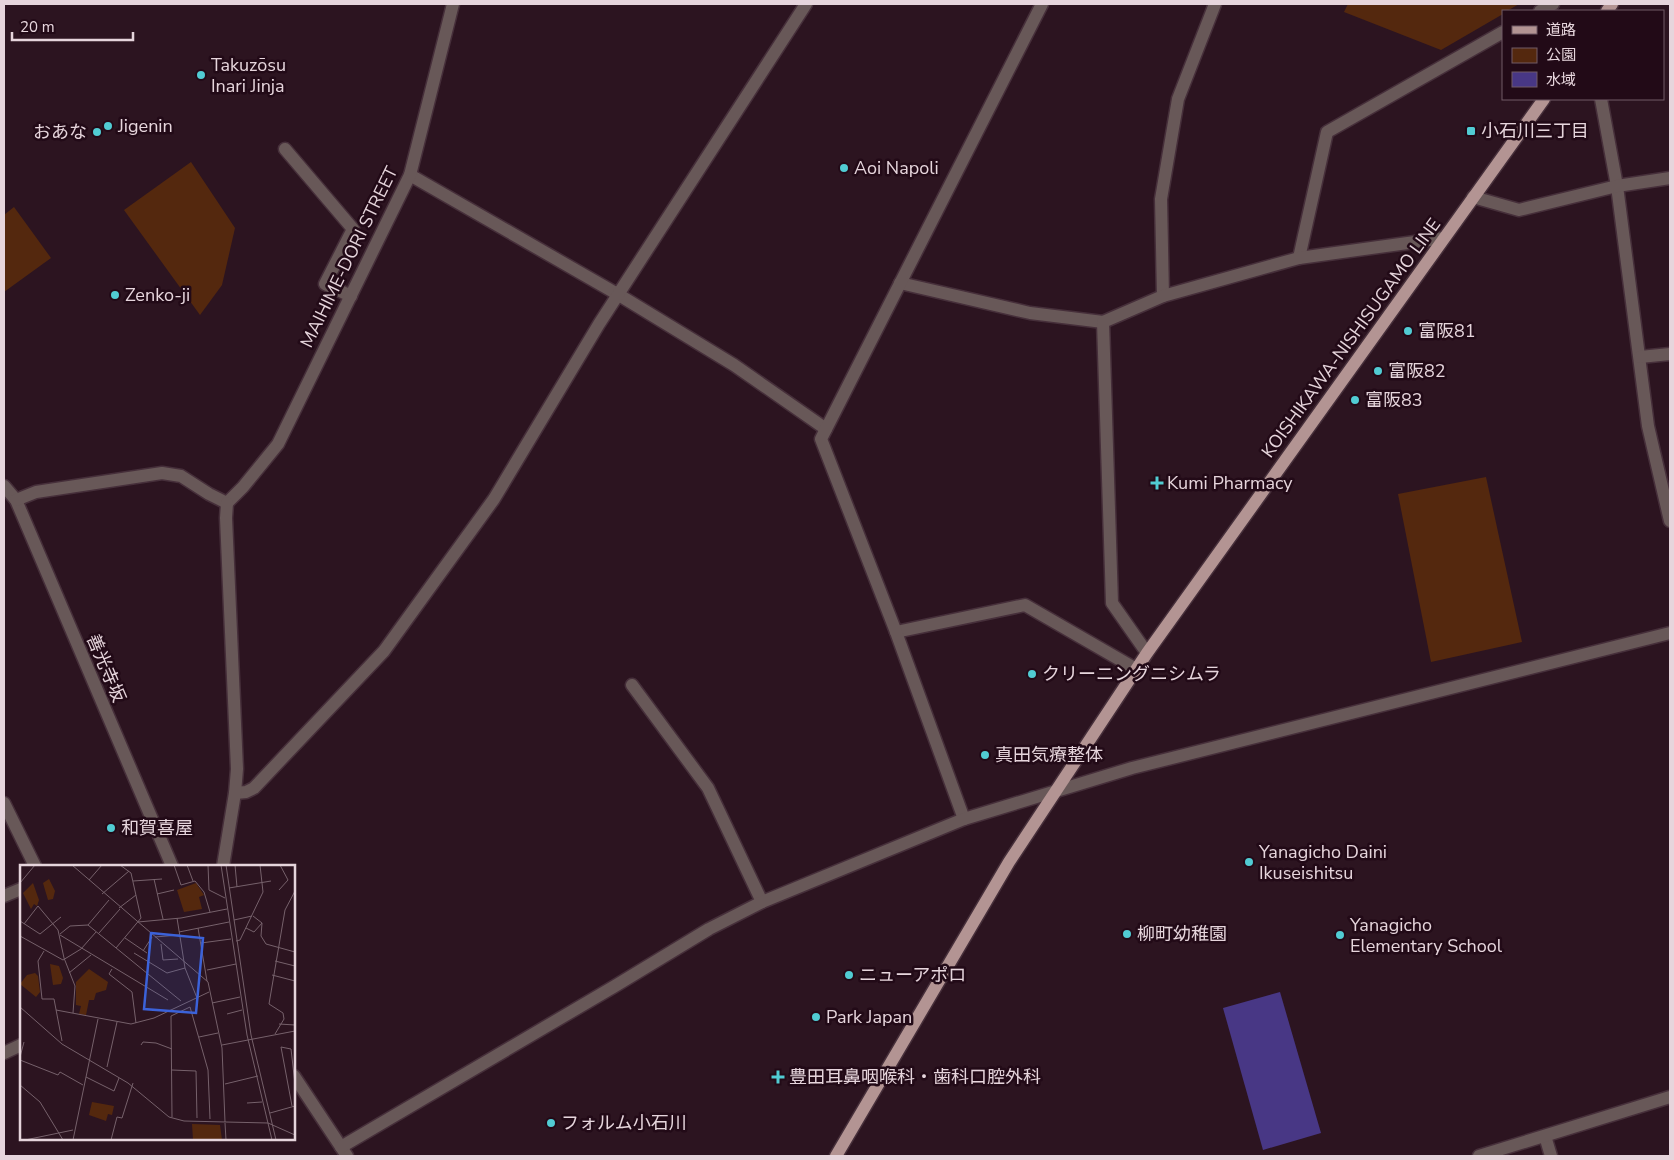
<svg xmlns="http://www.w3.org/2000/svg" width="1674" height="1160" font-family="'Nunito Sans','Noto Sans JP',sans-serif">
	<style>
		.green { fill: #54280e }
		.water { fill: #483785 }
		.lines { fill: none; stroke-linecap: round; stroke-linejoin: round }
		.minor-casing { stroke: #462f3a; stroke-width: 15 }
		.major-casing { stroke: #462f3a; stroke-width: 15 }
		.minor { stroke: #685858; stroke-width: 12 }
		.major { stroke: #b39493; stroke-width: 12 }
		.poi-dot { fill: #51ccd3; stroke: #220a17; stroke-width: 2 }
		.labels { text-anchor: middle; stroke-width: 5; stroke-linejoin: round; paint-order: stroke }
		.poi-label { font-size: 18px; fill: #e6d5dc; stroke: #220a17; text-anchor: start }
		.street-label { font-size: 18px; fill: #e6d5dc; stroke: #220a17 }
		.inset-road { fill: none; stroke: #76616b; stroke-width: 1 }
		.view { fill: #3b62d9; fill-opacity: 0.15; stroke: #3b62d9; stroke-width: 2.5 }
		.inset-edge { fill: none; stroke: #e6d5dc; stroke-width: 2.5 }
	</style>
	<rect width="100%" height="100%" fill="#2c1420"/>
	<!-- green -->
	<g class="green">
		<path d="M 1348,4 L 1519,4 L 1507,11 L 1503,11 L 1503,14 L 1441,50 L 1344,12 Z"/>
		<path d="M 191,162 L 235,228 L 222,285 L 200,315 L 124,210 Z"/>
		<path d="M 14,207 L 51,258 L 4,292 L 4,215 Z"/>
		<path d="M 1486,477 L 1522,642 L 1431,662 L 1398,494 Z"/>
	</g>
	<!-- water -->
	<path class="water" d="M 1280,992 L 1321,1133 L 1263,1150 L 1223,1008 Z"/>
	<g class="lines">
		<defs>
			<g id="minor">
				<path d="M 1540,11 L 1553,4"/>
				<path d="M 1601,99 L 1617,186 L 1648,426 L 1670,521"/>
				<path d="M 285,149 L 353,229 L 325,284 L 351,296"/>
				<path d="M 410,175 L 619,295 L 734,365 L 826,429"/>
				<path d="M 1473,197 L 1519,210 L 1617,186 L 1670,178"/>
				<path d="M 1299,258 L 1327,132 L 1503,32"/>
				<path d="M 900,283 L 1030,313 L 1103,322"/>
				<path d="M 1163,296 L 1161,199 L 1178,99 L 1215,4"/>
				<path d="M 1640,357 L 1670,354"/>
				<path d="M 4,486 L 16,500 L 172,866"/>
				<path d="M 16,500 L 36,492 L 162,473 L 181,476 L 209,494 L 227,503"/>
				<path d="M 227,503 L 243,487 L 278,444 L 410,175 L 453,4"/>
				<path d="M 896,632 L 1025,605 L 1136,669"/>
				<path d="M 1147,653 L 1112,603 L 1103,322 L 1163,296 L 1299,258 L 1444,238"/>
				<path d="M 632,685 L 708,788 L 762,902"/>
				<path d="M 235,793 L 246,792 L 254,788 L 384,651 L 494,499 L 599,324 L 806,4"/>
				<path d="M 4,803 L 35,866"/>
				<path d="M 964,819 L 896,632 L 821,439 L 1042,4"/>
				<path d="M 223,866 L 235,793 L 237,769 L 226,518 L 227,503"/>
				<path d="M 4,896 L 21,889"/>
				<path d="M 4,1053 L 21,1045"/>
				<path d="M 294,1076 L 347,1156"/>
				<path d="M 1545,1136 L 1551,1156"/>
				<path d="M 341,1147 L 615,986 L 709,929 L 762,902 L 964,819 L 1132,768 L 1670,633"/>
				<path d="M 1479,1156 L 1670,1097"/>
			</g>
			<g id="major">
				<path d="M 1607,11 L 1612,4"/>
				<path d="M 836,1156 L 1009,862 L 1147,653 L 1544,99"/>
			</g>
		</defs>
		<!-- minor casing -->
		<use href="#minor" class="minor-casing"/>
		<!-- major casing -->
		<use href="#major" class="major-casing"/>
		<!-- minor -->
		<use href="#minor" class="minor"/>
		<!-- major -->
		<use href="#major" class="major"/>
	</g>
	<!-- markers -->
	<g class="poi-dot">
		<circle cx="201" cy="75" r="5"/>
		<circle cx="108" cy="126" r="5"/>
		<rect x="1466" y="126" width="10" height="10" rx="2.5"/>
		<circle cx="97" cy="132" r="5"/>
		<circle cx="844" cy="168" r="5"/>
		<circle cx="115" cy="295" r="5"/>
		<circle cx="1408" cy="331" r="5"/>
		<circle cx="1378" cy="371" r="5"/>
		<circle cx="1355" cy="400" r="5"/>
		<path d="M1154.5 475.5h5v5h5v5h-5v5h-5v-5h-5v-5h5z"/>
		<circle cx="1032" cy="674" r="5"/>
		<circle cx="985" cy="755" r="5"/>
		<circle cx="111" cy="828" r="5"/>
		<circle cx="1249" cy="862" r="5"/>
		<circle cx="1127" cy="934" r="5"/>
		<circle cx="1340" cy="935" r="5"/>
		<circle cx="849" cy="975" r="5"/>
		<circle cx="816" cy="1017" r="5"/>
		<path d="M775.5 1069.5h5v5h5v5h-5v5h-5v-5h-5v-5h5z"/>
		<circle cx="551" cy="1123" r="5"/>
	</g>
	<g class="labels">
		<!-- poi labels -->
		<g class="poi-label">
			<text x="211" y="71">Takuzōsu<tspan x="211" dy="21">Inari Jinja</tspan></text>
			<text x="118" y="132">Jigenin</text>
			<text x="1481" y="137">小石川三丁目</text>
			<text x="87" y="138" text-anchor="end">おあな</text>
			<text x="854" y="174">Aoi Napoli</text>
			<text x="125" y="301">Zenko-ji</text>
			<text x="1418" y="337">富阪81</text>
			<text x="1388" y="377">富阪82</text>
			<text x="1365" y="406">富阪83</text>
			<text x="1167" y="489">Kumi Pharmacy</text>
			<text x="1042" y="680">クリーニングニシムラ</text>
			<text x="995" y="761">真田気療整体</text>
			<text x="121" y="834">和賀喜屋</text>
			<text x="1259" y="858">Yanagicho Daini<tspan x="1259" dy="21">Ikuseishitsu</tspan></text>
			<text x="1350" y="931">Yanagicho<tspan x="1350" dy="21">Elementary School</tspan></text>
			<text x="1137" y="940">柳町幼稚園</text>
			<text x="859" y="981">ニューアポロ</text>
			<text x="826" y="1023">Park Japan</text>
			<text x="789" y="1083">豊田耳鼻咽喉科・歯科口腔外科</text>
			<text x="561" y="1129">フォルム小石川</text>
		</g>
		<!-- street labels -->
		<g class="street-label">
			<text transform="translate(349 257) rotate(-64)" y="6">MAIHIME-DORI STREET</text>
			<text transform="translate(1351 338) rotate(-54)" y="6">KOISHIKAWA-NISHISUGAMO LINE</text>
			<text transform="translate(106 668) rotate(67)" y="6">善光寺坂</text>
		</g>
	</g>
	<!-- overview -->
	<g transform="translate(20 865)">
		<rect width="275" height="275" fill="#2c1420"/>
		<path d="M 29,14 L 35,26 L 33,34 L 28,35 L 23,18 ZM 13,18 L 19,35 L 17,41 L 14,39 L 11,44 L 3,28 ZM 176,18 L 184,30 L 179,32 L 182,44 L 164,47 L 157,25 ZM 30,99 L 39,101 L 43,113 L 41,119 L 33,120 ZM 69,104 L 88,117 L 86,125 L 76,128 L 74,135 L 69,135 L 66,150 L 59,149 L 61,141 L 56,140 L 56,117 ZM 15,108 L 18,111 L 20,127 L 16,132 L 0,119 L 7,110 ZM 72,237 L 94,241 L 92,250 L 88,249 L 86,256 L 69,250 ZM 172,259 L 200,260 L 202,275 L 173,275 Z" fill="#54280e"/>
		<path class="inset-road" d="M 52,0 L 188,117 L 202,183 L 205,257M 154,0 L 161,20 L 175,16 L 184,27 L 190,47M 167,0 L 173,16M 188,0 L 189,25 L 205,33M 201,0 L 227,170 L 252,275M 206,0 L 231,170 L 256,275M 215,0 L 217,22M 134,14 L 143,54M 69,15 L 82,0M 113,16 L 142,14M 0,18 L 15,0M 209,23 L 251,16M 259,25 L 268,15 L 260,0M 82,29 L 109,6M 137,29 L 154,25M 99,43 L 116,30M 233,51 L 242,58 L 241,71 L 246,79 L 275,87M 157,53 L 165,103 L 177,133M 214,55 L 232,51M 0,56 L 20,69 L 41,52M 118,57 L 161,53 L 207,44M 4,59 L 18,41 L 38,65 L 44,93 L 55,121 L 53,148M 68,60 L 89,35M 178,63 L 187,116M 226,63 L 234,67 L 242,58M 159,67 L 209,57M 79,68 L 100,44M 40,69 L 50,61 L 68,60 L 161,136M 40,70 L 148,135M 0,71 L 43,95 L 61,84 L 76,67M 135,72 L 159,70M 105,73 L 127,88M 216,76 L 220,75 L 243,27 L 240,0M 181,78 L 211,74M 141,79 L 143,95 L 158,94M 96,83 L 121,53 L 111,8 L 100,0M 24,86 L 18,96 L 22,134 L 34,134 L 42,176M 123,86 L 132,72M 114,88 L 147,108 L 165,103M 255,96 L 275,101M 92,104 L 89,109 L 112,127 L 116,158M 187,105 L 216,99M 49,108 L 71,90M 252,110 L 275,116M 192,138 L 220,132M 0,142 L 42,179 L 108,218 L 149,252 L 164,256 L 248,258 L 275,270M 170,142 L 188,205 L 190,254M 36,145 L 111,159 L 134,153 L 189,127M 263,148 L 249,139 L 265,45 L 275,26M 207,149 L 222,145M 259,159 L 275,160M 255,169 L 264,154 L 263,148M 179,172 L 198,168M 121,180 L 123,177 L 136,178 L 152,184M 202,180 L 275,166M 0,192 L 4,177M 0,195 L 38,210 L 40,207 L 63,220M 87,202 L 97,157M 152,205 L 176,206 L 177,253M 66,212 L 94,226 L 99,213M 205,219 L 238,211M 0,220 L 20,237 L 43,275M 227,238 L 242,237M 272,241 L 261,182 L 271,184 L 275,219M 250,248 L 275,241M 152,252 L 151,151 L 170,142M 205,258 L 206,275M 5,275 L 53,265M 53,275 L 78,154M 91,275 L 97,252 L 102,253 L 113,218"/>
		<path class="view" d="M 131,68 L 183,73 L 176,148 L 124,144 Z"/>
		<rect width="275" height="275" class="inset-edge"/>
	</g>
	<!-- border -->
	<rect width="1674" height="1160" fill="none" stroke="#e6d5dc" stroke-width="10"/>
	<!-- legend -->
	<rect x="1502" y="10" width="162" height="90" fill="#220a17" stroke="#705b66"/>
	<rect x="1512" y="26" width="25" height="8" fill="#b39493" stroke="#705b66"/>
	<text x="1546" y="35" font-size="15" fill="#e6d5dc">道路</text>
	<rect x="1512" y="48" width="25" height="15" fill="#54280e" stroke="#705b66"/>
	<text x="1546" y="60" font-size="15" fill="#e6d5dc">公園</text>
	<rect x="1512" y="72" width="25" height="15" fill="#483785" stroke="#705b66"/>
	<text x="1546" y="85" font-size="15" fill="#e6d5dc">水域</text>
	<!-- scale -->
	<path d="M12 32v8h121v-8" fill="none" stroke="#e6d5dc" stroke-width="2.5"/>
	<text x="20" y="32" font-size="15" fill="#e6d5dc" stroke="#220a17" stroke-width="4" paint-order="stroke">20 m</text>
</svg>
